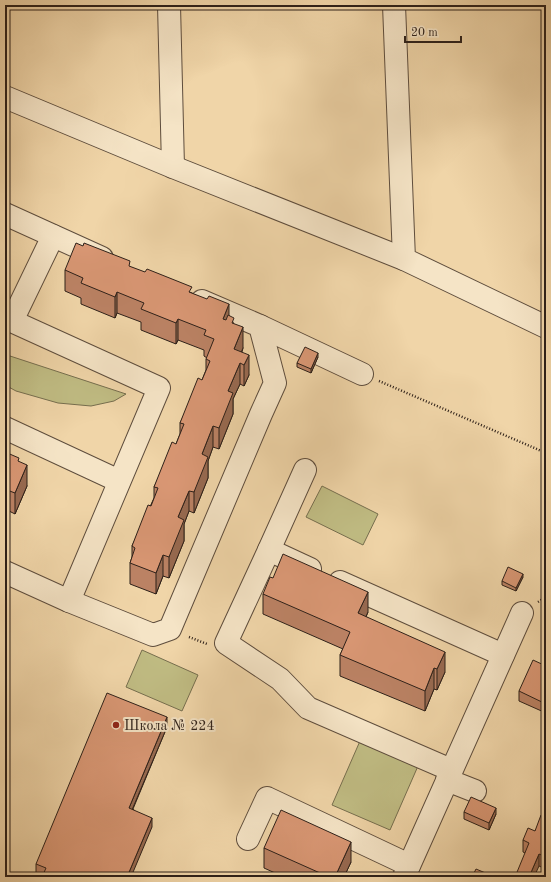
<svg xmlns="http://www.w3.org/2000/svg" width="551" height="882" font-family="'Old Standard TT',serif">
	<style>
		.green { fill: #c0bc83; stroke: #766e4e }
		.lines { fill: none; stroke-linecap: round; stroke-linejoin: round }
		.minor-casing { stroke: #5e4d3d; stroke-width: 24 }
		.path { stroke: #2d2019; stroke-width: 2.5; stroke-dasharray: 1 2; stroke-linecap: butt }
		.minor { stroke: #f5e4c6; stroke-width: 22 }
		.wall { fill: #bb8264; stroke: #2d2019 }
		.shaded-wall { fill: #986a51; stroke: #2d2019 }
		.building { fill: #d99774; stroke: #2d2019 }
		.poi-dot { fill: #8f2418; stroke: #f5e4c6; stroke-width: 1.5 }
		.labels { text-anchor: middle; stroke-width: 4; stroke-linejoin: round; paint-order: stroke }
		.poi-label { font-size: 14px; fill: #2d2019; stroke: #f5e4c6; text-anchor: start }
	</style>
	<rect width="100%" height="100%" fill="#f0d5a8"/>
	<filter id="stains"><feTurbulence type="fractalNoise" baseFrequency=".005" numOctaves="4"/><feColorMatrix values="0 0 0 0 .2 0 0 0 0 .09 0 0 0 0 .02 0 0 0 .5 -.17"/></filter>
	<radialGradient id="worn" r=".72"><stop offset=".6" stop-color="#630" stop-opacity="0"/><stop offset="1" stop-color="#630" stop-opacity=".3"/></radialGradient>
	<!-- green -->
	<g class="green">
		<path d="M 5,355 L 7,355 L 126,394 L 114,401 L 91,406 L 58,403 L 16,391 L 5,385 Z"/>
		<path d="M 322,486 L 378,514 L 363,545 L 306,517 Z"/>
		<path d="M 142,650 L 198,675 L 182,711 L 126,687 Z"/>
		<path d="M 360,741 L 418,766 L 390,830 L 332,805 Z"/>
	</g>
	<g class="lines">
		<defs>
			<g id="minor">
				<path d="M 169,5 L 173,167"/>
				<path d="M 394,5 L 404,259 L 546,327"/>
				<path d="M 5,97 L 173,167 L 404,259"/>
				<path d="M 5,214 L 102,258"/>
				<path d="M 5,318 L 159,388 L 69,601"/>
				<path d="M 12,321 L 53,236"/>
				<path d="M 260,326 L 362,374"/>
				<path d="M 5,428 L 119,481"/>
				<path d="M 269,550 L 305,470"/>
				<path d="M 310,569 L 269,550 L 226,643 L 280,679 L 308,708 L 451,770"/>
				<path d="M 5,572 L 69,601 L 153,635 L 170,629 L 261,414 L 275,383 L 260,326 L 202,301"/>
				<path d="M 340,582 L 503,655"/>
				<path d="M 447,780 L 475,791"/>
				<path d="M 248,839 L 267,798 L 409,865"/>
				<path d="M 404,877 L 522,613"/>
			</g>
		</defs>
		<!-- minor casing -->
		<use href="#minor" class="minor-casing"/>
		<!-- path -->
		<g class="path">
			<path d="M 379,381 L 546,453"/>
			<path d="M 538,602 L 546,597"/>
			<path d="M 189,637 L 207,644"/>
		</g>
		<!-- minor -->
		<use href="#minor" class="minor"/>
	</g>
	<!-- wall -->
	<g class="wall">
		<path d="M 130,267 L 192,293 L 229,315 L 234,324 L 243,348 L 242,352 L 249,375 L 244,386 L 240,384 L 233,399 L 233,414 L 219,449 L 213,447 L 208,461 L 208,478 L 194,513 L 189,511 L 184,524 L 184,541 L 169,578 L 163,576 L 156,594 L 130,584 L 130,563 L 132,557 L 132,546 L 154,498 L 154,487 L 176,444 L 180,434 L 180,423 L 202,380 L 206,370 L 206,359 L 207,358 L 204,356 L 204,350 L 178,340 L 176,344 L 141,330 L 141,322 L 117,313 L 115,318 L 81,304 L 81,298 L 65,291 L 65,270 Z"/>
		<path d="M 318,357 L 311,373 L 297,367 L 297,363 Z"/>
		<path d="M 5,452 L 19,462 L 27,486 L 15,514 L 7,510 Z"/>
		<path d="M 523,577 L 516,591 L 502,585 L 502,581 Z"/>
		<path d="M 263,594 L 368,612 L 366,617 L 445,672 L 437,690 L 434,689 L 425,711 L 340,676 L 340,655 L 343,649 L 263,614 Z"/>
		<path d="M 546,666 L 546,713 L 519,701 L 519,691 Z"/>
		<path d="M 167,727 L 133,809 L 152,827 L 43,876 L 36,873 L 36,864 Z"/>
		<path d="M 464,812 L 496,814 L 489,830 L 464,819 Z"/>
		<path d="M 546,817 L 546,869 L 539,866 L 525,853 L 523,852 L 523,840 L 535,831 Z"/>
		<path d="M 264,848 L 351,862 L 344,877 L 284,877 L 264,868 Z"/>
	</g>
	<!-- shaded-wall -->
	<g class="shaded-wall">
		<path d="M 117,292 L 117,313 L 115,318 L 115,297 Z"/>
		<path d="M 229,304 L 229,325 L 223,319 Z"/>
		<path d="M 178,319 L 178,340 L 176,344 L 176,323 Z"/>
		<path d="M 243,327 L 243,348 L 234,369 L 234,349 Z"/>
		<path d="M 318,353 L 318,357 L 311,373 L 311,369 Z"/>
		<path d="M 249,355 L 249,375 L 244,386 L 244,365 Z"/>
		<path d="M 240,363 L 240,384 L 233,399 L 233,414 L 219,449 L 219,428 L 228,391 Z"/>
		<path d="M 213,426 L 213,447 L 208,461 L 208,478 L 194,513 L 194,492 L 202,454 Z"/>
		<path d="M 27,465 L 27,486 L 15,514 L 15,493 Z"/>
		<path d="M 7,490 L 7,510 L 5,515 L 5,495 Z"/>
		<path d="M 189,491 L 189,511 L 184,524 L 184,541 L 169,578 L 169,557 L 178,517 Z"/>
		<path d="M 163,555 L 163,576 L 156,594 L 156,573 Z"/>
		<path d="M 523,574 L 523,577 L 516,591 L 516,588 Z"/>
		<path d="M 368,592 L 368,612 L 358,634 L 358,613 Z"/>
		<path d="M 445,652 L 445,672 L 437,690 L 437,669 Z"/>
		<path d="M 434,668 L 434,689 L 425,711 L 425,691 Z"/>
		<path d="M 167,717 L 167,727 L 129,817 L 129,808 Z"/>
		<path d="M 496,808 L 496,814 L 489,830 L 489,823 Z"/>
		<path d="M 152,818 L 152,827 L 131,877 L 127,877 Z"/>
		<path d="M 351,842 L 351,862 L 344,877 L 335,877 Z"/>
		<path d="M 539,854 L 539,866 L 534,877 L 529,877 Z"/>
	</g>
	<!-- building -->
	<g class="building">
		<path d="M 76,243 L 83,246 L 84,243 L 130,261 L 129,266 L 145,272 L 147,269 L 192,287 L 189,292 L 207,299 L 209,296 L 229,304 L 223,319 L 226,320 L 228,315 L 234,318 L 232,323 L 243,327 L 234,349 L 249,355 L 244,365 L 240,363 L 228,391 L 233,393 L 219,428 L 213,426 L 202,454 L 208,457 L 194,492 L 189,491 L 178,517 L 184,520 L 169,557 L 163,555 L 156,573 L 130,563 L 135,548 L 132,546 L 148,505 L 151,506 L 158,488 L 154,487 L 172,442 L 176,444 L 184,424 L 180,423 L 198,378 L 202,380 L 210,361 L 206,359 L 214,339 L 204,335 L 206,330 L 178,319 L 176,323 L 141,309 L 144,303 L 117,292 L 115,297 L 81,283 L 83,278 L 65,270 Z"/>
		<path d="M 305,347 L 318,353 L 311,369 L 297,363 Z"/>
		<path d="M 5,452 L 19,458 L 18,461 L 27,465 L 15,493 L 7,490 L 5,495 Z"/>
		<path d="M 283,554 L 368,592 L 358,613 L 445,652 L 437,669 L 434,668 L 425,691 L 340,655 L 350,632 L 263,594 L 270,577 L 273,578 Z"/>
		<path d="M 508,567 L 523,574 L 516,588 L 502,581 Z"/>
		<path d="M 533,660 L 546,666 L 546,704 L 519,691 Z"/>
		<path d="M 107,693 L 167,717 L 129,808 L 152,818 L 127,877 L 42,877 L 46,868 L 36,864 Z"/>
		<path d="M 471,797 L 496,808 L 489,823 L 464,812 Z"/>
		<path d="M 281,810 L 351,842 L 335,877 L 329,877 L 264,848 Z"/>
		<path d="M 541,815 L 546,817 L 546,857 L 539,854 L 529,877 L 515,877 L 529,843 L 523,840 L 528,828 L 535,831 Z"/>
		<path d="M 476,869 L 495,877 L 472,877 Z"/>
	</g>
	<!-- markers -->
	<circle class="poi-dot" cx="116" cy="725" r="4"/>
	<g class="labels">
		<!-- poi labels -->
		<g class="poi-label">
			<text x="124" y="730">Школа № 224</text>
		</g>
	</g>
	<!-- margin -->
	<rect width="551" height="882" fill="none" stroke="#f0d5a8" stroke-width="20"/>
	<rect x="6" y="6" width="539" height="870" fill="none" stroke="#2d2019" stroke-width="2"/>
	<rect x="10" y="10" width="531" height="862" fill="none" stroke="#2d2019"/>
	<!-- scale -->
	<path d="M405 36v6h56v-6" fill="none" stroke="#2d2019" stroke-width="2"/>
	<text x="411" y="36" font-size="12" fill="#2d2019" stroke="#f5e4c6" stroke-width="3" paint-order="stroke">20 m</text>
	<rect width="100%" height="100%" filter="url(#stains)"/>
	<rect width="100%" height="100%" fill="url(#worn)"/>
</svg>
